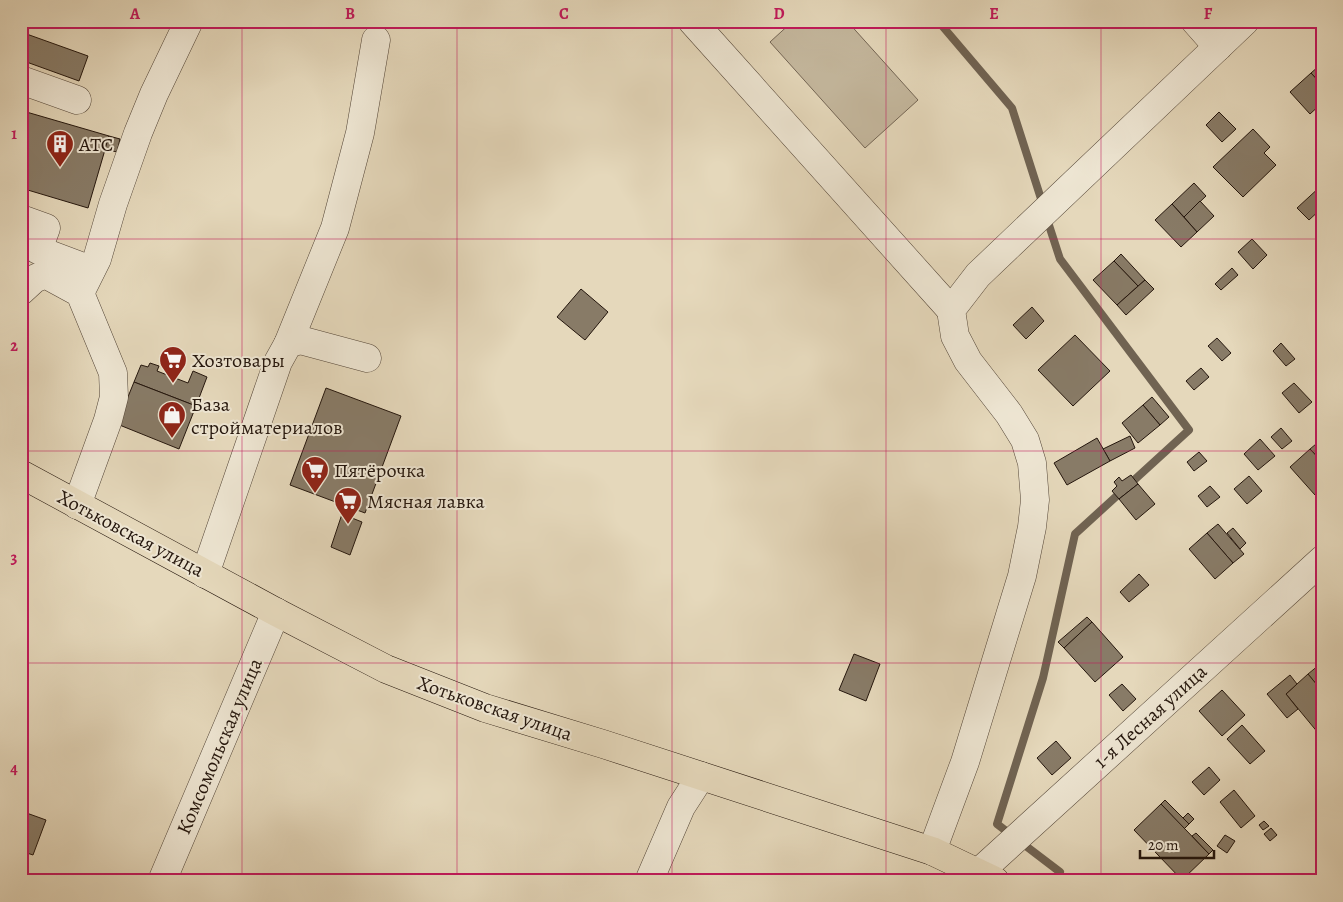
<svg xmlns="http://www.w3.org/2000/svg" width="1343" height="902" font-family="Alegreya,serif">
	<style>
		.green { fill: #c4b79d; stroke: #746655 }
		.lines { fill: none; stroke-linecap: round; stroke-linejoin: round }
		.stream { stroke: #706352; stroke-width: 8 }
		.building { fill: #887b67; stroke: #24160d }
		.minor-casing { stroke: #544638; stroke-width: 29 }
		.major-casing { stroke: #24160d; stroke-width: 29 }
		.minor { stroke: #eee6d3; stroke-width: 28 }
		.major { stroke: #e5d8bb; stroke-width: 28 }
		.grid { fill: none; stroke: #c2185b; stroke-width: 1; stroke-opacity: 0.55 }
		.labels { text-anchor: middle; stroke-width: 4; stroke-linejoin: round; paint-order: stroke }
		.poi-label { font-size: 20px; fill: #24160d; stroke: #eee6d3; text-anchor: start }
		.street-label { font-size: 20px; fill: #24160d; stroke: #eee6d3 }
		.neatline { fill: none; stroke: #c2185b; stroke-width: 2 }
		.grid-label { font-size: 16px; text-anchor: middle; font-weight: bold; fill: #c2185b }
	</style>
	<rect width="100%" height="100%" fill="#e5d8bb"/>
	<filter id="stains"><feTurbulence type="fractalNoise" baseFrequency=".004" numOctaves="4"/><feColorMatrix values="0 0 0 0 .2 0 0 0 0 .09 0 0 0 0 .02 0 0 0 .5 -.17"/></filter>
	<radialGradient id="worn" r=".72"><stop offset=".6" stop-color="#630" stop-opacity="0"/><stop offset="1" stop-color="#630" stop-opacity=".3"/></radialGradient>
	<!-- green -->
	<path class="green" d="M 793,21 L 847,21 L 918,100 L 865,148 L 770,42 Z"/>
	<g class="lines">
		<!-- stream -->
		<g class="stream">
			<path d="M 938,21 L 1012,108 L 1043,205"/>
			<path d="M 1046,216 L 1060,259 L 1189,430 L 1075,534 L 1043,678 L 997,824 L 1060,872"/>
		</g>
	</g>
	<!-- building -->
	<g class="building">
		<path d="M 21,32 L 88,56 L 79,81 L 21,60 Z"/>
		<path d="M 1319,66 L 1322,69 L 1322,85 L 1311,73 Z"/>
		<path d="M 1311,73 L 1322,85 L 1322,103 L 1310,114 L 1290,92 Z"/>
		<path d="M 23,111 L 109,136 L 88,208 L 21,188 L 21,118 Z"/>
		<path d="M 1219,112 L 1236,129 L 1222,142 L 1206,125 Z"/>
		<path d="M 1253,129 L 1270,147 L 1264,153 L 1276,165 L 1243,197 L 1213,167 Z"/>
		<path d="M 109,136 L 120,139 L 117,152 L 105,149 Z"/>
		<path d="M 1194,183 L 1206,196 L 1184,217 L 1172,204 Z"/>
		<path d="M 1322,185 L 1322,208 L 1309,220 L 1297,208 Z"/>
		<path d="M 1200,201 L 1214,216 L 1197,232 L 1184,217 Z"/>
		<path d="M 1172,204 L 1197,232 L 1181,247 L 1155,220 Z"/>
		<path d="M 1252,239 L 1267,255 L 1253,269 L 1238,252 Z"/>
		<path d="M 1121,254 L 1145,280 L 1138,286 L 1114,261 Z"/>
		<path d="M 1114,261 L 1138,286 L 1117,305 L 1093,280 Z"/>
		<path d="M 1232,268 L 1238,275 L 1221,290 L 1215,284 Z"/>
		<path d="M 1145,280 L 1154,289 L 1126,315 L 1117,305 Z"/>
		<path d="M 581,289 L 608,312 L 585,340 L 557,317 Z"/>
		<path d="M 1032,307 L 1044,321 L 1026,339 L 1013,325 Z"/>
		<path d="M 1075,335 L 1110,371 L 1073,406 L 1038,370 Z"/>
		<path d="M 1217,338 L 1231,353 L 1222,361 L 1208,346 Z"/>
		<path d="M 1281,343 L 1295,359 L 1286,366 L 1273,351 Z"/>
		<path d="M 150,363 L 159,366 L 157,371 L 188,383 L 193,371 L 207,377 L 196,406 L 134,382 L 141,365 L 148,367 Z"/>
		<path d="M 1201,368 L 1209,377 L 1194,390 L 1186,381 Z"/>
		<path d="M 134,382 L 196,406 L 179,449 L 117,424 Z"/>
		<path d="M 1294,383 L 1312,402 L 1299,413 L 1282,393 Z"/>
		<path d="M 326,388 L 401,416 L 365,513 L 290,485 Z"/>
		<path d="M 1152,397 L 1169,417 L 1160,425 L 1143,405 Z"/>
		<path d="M 1143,405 L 1160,425 L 1138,443 L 1122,423 Z"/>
		<path d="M 1281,428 L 1292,441 L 1282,449 L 1271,437 Z"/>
		<path d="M 1130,436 L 1135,448 L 1110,461 L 1103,449 Z"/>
		<path d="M 1097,438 L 1110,461 L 1067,485 L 1054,463 Z"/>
		<path d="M 1260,439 L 1275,456 L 1258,470 L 1244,454 Z"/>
		<path d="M 1322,439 L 1322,462 L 1310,449 Z"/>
		<path d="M 1310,449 L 1322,462 L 1322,489 L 1315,495 L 1290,467 Z"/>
		<path d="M 1199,452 L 1207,461 L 1194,471 L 1187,462 Z"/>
		<path d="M 1131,475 L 1138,484 L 1119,499 L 1112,491 L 1117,486 L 1114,482 L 1119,477 L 1122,481 Z"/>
		<path d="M 1249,476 L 1262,491 L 1247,504 L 1234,489 Z"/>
		<path d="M 1138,484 L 1155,504 L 1136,520 L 1119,499 Z"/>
		<path d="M 1210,486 L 1220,497 L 1207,507 L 1198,496 Z"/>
		<path d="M 342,514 L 362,522 L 350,555 L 331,547 Z"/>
		<path d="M 1218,524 L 1244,554 L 1233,563 L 1207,533 Z"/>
		<path d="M 1233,528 L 1246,543 L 1240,549 L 1227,533 Z"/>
		<path d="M 1207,533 L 1233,563 L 1215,579 L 1189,549 Z"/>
		<path d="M 1139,574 L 1149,585 L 1129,602 L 1120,592 Z"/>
		<path d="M 1087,617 L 1092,622 L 1064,648 L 1058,642 Z"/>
		<path d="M 1092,622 L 1123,657 L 1095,682 L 1064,648 Z"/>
		<path d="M 854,654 L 880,664 L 866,701 L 839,690 Z"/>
		<path d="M 1319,665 L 1322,668 L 1322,691 L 1308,674 Z"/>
		<path d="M 1308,674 L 1322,691 L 1322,731 L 1319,734 L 1286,694 Z"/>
		<path d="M 1290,675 L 1297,684 L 1286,694 L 1298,709 L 1287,718 L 1267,694 Z"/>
		<path d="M 1122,684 L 1136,699 L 1123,711 L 1109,695 Z"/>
		<path d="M 1222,690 L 1245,715 L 1222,736 L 1199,711 Z"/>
		<path d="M 1242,725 L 1265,751 L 1250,764 L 1227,739 Z"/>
		<path d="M 1056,741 L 1071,758 L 1052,775 L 1037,758 Z"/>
		<path d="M 1209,767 L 1220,780 L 1204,795 L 1192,782 Z"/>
		<path d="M 1234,790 L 1255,816 L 1241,828 L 1220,802 Z"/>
		<path d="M 1165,800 L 1189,824 L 1184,829 L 1161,804 Z"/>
		<path d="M 1161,804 L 1209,854 L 1182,880 L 1134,830 Z"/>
		<path d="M 21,811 L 46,820 L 33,855 L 21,851 Z"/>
		<path d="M 1188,813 L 1194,819 L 1189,824 L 1183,818 Z"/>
		<path d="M 1264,821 L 1269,826 L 1263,830 L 1259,825 Z"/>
		<path d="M 1271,828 L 1277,835 L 1270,841 L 1264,834 Z"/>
		<path d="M 1196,833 L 1213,850 L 1209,854 L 1192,836 Z"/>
		<path d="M 1225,835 L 1235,841 L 1227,853 L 1217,846 Z"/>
	</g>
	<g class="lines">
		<defs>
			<g id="minor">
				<path d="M 692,21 L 951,310"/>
				<path d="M 1195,21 L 1218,47"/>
				<path d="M 21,80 L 77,100"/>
				<path d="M 21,219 L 46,228 L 38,250 L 91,270"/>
				<path d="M 21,291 L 34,279 L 45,274 L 80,293 L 113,373 L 114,397 L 108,420 L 77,505"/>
				<path d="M 80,293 L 97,259 L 113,204 L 138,133 L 154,94 L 189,21"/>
				<path d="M 288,344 L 335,228 L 360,133 L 376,40"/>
				<path d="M 205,574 L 278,362 L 288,344 L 300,340 L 367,358"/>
				<path d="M 932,851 L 965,762 L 1022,576 L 1032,527 L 1035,500 L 1032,463 L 1025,440 L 1009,414 L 968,361 L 955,336 L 951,310 L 978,275 L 1245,21"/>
				<path d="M 978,873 L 1322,560"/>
				<path d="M 162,881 L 276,612"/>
				<path d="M 649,881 L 681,807 L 701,776"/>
			</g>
			<path id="major" d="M 21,474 L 276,612 L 386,669 L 485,708 L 603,744 L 932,851 L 995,881"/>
		</defs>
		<!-- minor casing -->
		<use href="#minor" class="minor-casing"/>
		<!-- major casing -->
		<use href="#major" class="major-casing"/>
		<!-- minor -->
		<use href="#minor" class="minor"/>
		<!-- major -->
		<use href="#major" class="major"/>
	</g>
	<!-- grid -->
	<path class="grid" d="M 242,21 L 242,881M 457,21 L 457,881M 672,21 L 672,881M 886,21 L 886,881M 1101,21 L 1101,881M 21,239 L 1322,239M 21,451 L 1322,451M 21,663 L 1322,663"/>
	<!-- icons -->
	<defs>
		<symbol id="building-pin" viewBox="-11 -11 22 30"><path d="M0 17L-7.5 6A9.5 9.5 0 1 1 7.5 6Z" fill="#8f2418" stroke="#eee6d3"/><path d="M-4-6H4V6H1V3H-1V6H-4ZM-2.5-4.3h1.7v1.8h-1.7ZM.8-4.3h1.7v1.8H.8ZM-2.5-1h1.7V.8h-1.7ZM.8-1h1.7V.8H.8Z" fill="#fff"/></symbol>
		<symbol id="supermarket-pin" viewBox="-11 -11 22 30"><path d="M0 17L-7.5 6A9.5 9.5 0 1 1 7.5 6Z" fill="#8f2418" stroke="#eee6d3"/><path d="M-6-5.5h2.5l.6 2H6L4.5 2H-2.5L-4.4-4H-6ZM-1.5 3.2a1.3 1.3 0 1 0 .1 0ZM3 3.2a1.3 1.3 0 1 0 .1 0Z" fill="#fff"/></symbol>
		<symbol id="shop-pin" viewBox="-11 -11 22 30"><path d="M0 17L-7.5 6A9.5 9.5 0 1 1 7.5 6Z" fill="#8f2418" stroke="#eee6d3"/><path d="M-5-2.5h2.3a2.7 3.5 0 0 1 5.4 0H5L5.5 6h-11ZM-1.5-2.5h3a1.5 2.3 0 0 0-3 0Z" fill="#fff"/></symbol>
	</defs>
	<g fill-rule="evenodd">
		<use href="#building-pin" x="44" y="128" width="32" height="43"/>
		<use href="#supermarket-pin" x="157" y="344" width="32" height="43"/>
		<use href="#shop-pin" x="156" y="399" width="32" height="43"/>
		<use href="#supermarket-pin" x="299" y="454" width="32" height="43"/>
		<use href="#supermarket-pin" x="332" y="485" width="32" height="43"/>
	</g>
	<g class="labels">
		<!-- poi labels -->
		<g class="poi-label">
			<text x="79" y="151">АТС</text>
			<text x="192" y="367">Хозтовары</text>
			<text x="191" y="411">База<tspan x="191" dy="23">стройматериалов</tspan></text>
			<text x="334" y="477">Пятёрочка</text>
			<text x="367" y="508">Мясная лавка</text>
		</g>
		<!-- street labels -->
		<g class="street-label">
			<text transform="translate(131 533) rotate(28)" y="7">Хотьковская улица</text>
			<text transform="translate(495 708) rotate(19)" y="7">Хотьковская улица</text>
			<text transform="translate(1150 716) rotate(-42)" y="7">1-я Лесная улица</text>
			<text transform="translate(219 746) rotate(-67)" y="7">Комсомольская улица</text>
		</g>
	</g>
	<!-- margin -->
	<rect width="1343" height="902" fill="none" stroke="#e5d8bb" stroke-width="55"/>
	<!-- scale -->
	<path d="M1140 850v8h74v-8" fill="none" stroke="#24160d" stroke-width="2.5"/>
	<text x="1148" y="850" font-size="15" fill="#24160d" stroke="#eee6d3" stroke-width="4" paint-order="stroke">20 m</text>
	<rect x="28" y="28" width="1288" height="846" class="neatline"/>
	<g class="grid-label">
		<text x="135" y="19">A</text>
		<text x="350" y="19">B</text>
		<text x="564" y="19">C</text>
		<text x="779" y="19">D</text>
		<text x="994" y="19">E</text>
		<text x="1208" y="19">F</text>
		<text x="14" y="139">1</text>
		<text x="14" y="351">2</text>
		<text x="14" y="563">3</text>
		<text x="14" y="774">4</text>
	</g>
	<rect width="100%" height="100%" filter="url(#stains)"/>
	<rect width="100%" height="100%" fill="url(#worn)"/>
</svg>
